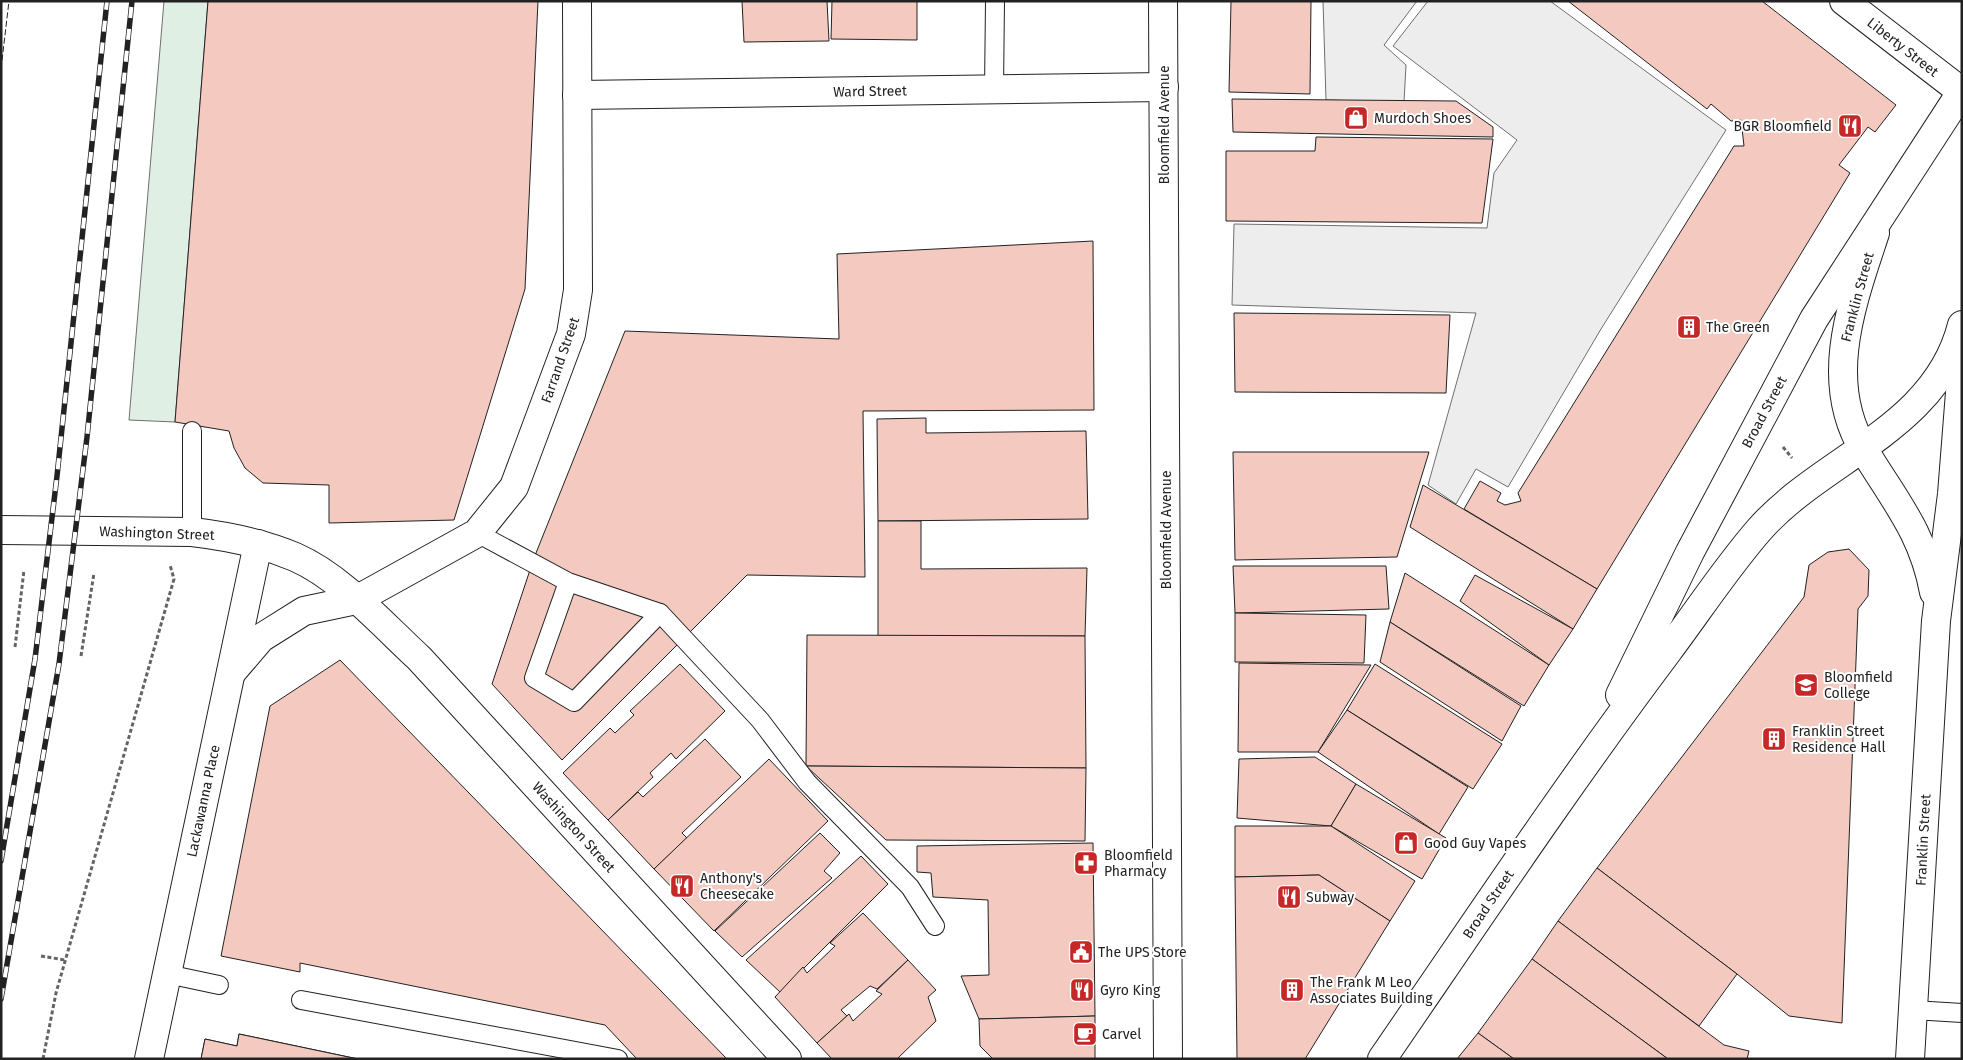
<svg xmlns="http://www.w3.org/2000/svg" width="1963" height="1060" font-family="'Fira Sans',sans-serif">
	<style>
		.green { fill: #e0efe3; stroke: #6f6f6f }
		.parking { fill: #ededed; stroke: #6f6f6f }
		.building { fill: #f3c9c0; stroke: #222 }
		.lines { fill: none; stroke-linecap: round; stroke-linejoin: round }
		.service-casing { stroke: #222; stroke-width: 20 }
		.minor-casing { stroke: #222; stroke-width: 30 }
		.tertiary-casing { stroke: #222; stroke-width: 30 }
		.secondary-casing { stroke: #222; stroke-width: 30 }
		.primary-casing { stroke: #222; stroke-width: 30 }
		.path { stroke: #646464; stroke-width: 3; stroke-dasharray: 4 2.5; stroke-linecap: butt }
		.service { stroke: #fff; stroke-width: 18 }
		.minor { stroke: #fff; stroke-width: 28 }
		.tertiary { stroke: #fff; stroke-width: 28 }
		.secondary { stroke: #fff; stroke-width: 28 }
		.primary { stroke: #fff; stroke-width: 28 }
		.rail-casing { stroke: #222; stroke-width: 5.5 }
		.rail { stroke: #fff; stroke-width: 4; stroke-dasharray: 11; stroke-linecap: butt }
		.fence { stroke: #222; stroke-width: 1; stroke-dasharray: 6 2.5; stroke-linecap: butt }
		.labels { text-anchor: middle; stroke-width: 4; stroke-linejoin: round; paint-order: stroke }
		.street-label { font-size: 14px; fill: #222; stroke: #fff }
		.poi-label { font-size: 14px; fill: #222; stroke: #fff; text-anchor: start }
	</style>
	<rect width="100%" height="100%" fill="#fff"/>
	<!-- green -->
	<path class="green" d="M 164,1 L 208,1 L 175,422 L 129,420 Z"/>
	<!-- parking -->
	<g class="parking">
		<path d="M 1323,1 L 1417,1 L 1384,45 L 1406,65 L 1404,102 L 1326,100 Z"/>
		<path d="M 1428,1 L 1550,1 L 1726,130 L 1601,329 L 1508,487 L 1476,469 L 1456,504 L 1428,485 L 1476,313 L 1232,305 L 1234,224 L 1487,228 L 1494,173 L 1517,140 L 1393,46 Z"/>
	</g>
	<!-- building -->
	<g class="building">
		<path d="M 208,1 L 538,1 L 525,289 L 454,520 L 329,523 L 329,485 L 263,483 L 245,468 L 234,448 L 229,431 L 175,422 Z"/>
		<path d="M 742,1 L 827,1 L 829,41 L 744,42 Z"/>
		<path d="M 832,1 L 917,1 L 917,40 L 831,39 Z"/>
		<path d="M 1231,1 L 1311,1 L 1310,94 L 1229,92 Z"/>
		<path d="M 1568,1 L 1762,1 L 1896,105 L 1875,132 L 1868,127 L 1839,165 L 1850,173 L 1597,589 L 1464,509 L 1480,481 L 1501,493 L 1497,501 L 1505,505 L 1521,501 L 1518,493 L 1734,146 L 1744,146 L 1741,120 L 1731,121 L 1711,104 L 1707,109 Z"/>
		<path d="M 1232,99 L 1456,101 L 1493,127 L 1493,137 L 1233,132 Z"/>
		<path d="M 1316,137 L 1493,139 L 1482,223 L 1226,221 L 1226,151 L 1315,151 Z"/>
		<path d="M 1093,241 L 1094,410 L 863,411 L 865,577 L 747,575 L 562,760 L 492,684 L 534,558 L 625,331 L 839,339 L 837,254 Z"/>
		<path d="M 1234,313 L 1450,315 L 1446,393 L 1235,392 Z"/>
		<path d="M 926,418 L 926,433 L 1086,431 L 1088,519 L 878,521 L 877,419 Z"/>
		<path d="M 1233,452 L 1429,452 L 1397,557 L 1235,560 Z"/>
		<path d="M 1423,485 L 1597,589 L 1573,629 L 1410,527 Z"/>
		<path d="M 878,521 L 921,521 L 921,569 L 1087,568 L 1085,636 L 878,636 Z"/>
		<path d="M 1849,549 L 1869,570 L 1868,596 L 1858,609 L 1842,1023 L 1789,1016 L 1737,974 L 1597,868 L 1804,597 L 1809,565 L 1828,552 Z"/>
		<path d="M 1233,566 L 1386,566 L 1389,609 L 1235,613 Z"/>
		<path d="M 1405,573 L 1549,665 L 1524,706 L 1390,622 Z"/>
		<path d="M 1475,575 L 1573,629 L 1549,665 L 1460,601 Z"/>
		<path d="M 1235,613 L 1366,615 L 1364,663 L 1235,662 Z"/>
		<path d="M 1390,622 L 1521,706 L 1502,741 L 1380,662 Z"/>
		<path d="M 807,635 L 1085,636 L 1086,768 L 806,766 Z"/>
		<path d="M 340,660 L 727,1059 L 637,1059 L 605,1025 L 300,963 L 300,972 L 221,956 L 270,706 Z"/>
		<path d="M 1239,663 L 1371,665 L 1318,752 L 1238,752 Z"/>
		<path d="M 680,664 L 725,711 L 676,759 L 671,753 L 650,773 L 653,777 L 608,820 L 563,773 L 610,728 L 615,733 L 634,715 L 630,711 Z"/>
		<path d="M 1375,664 L 1502,744 L 1473,789 L 1347,710 Z"/>
		<path d="M 1347,710 L 1468,787 L 1439,834 L 1318,752 Z"/>
		<path d="M 705,739 L 741,777 L 682,833 L 687,838 L 654,869 L 608,820 L 638,792 L 643,797 Z"/>
		<path d="M 1315,757 L 1356,784 L 1331,826 L 1237,818 L 1239,759 Z"/>
		<path d="M 769,759 L 828,821 L 714,931 L 654,869 Z"/>
		<path d="M 806,766 L 1086,768 L 1085,841 L 886,840 Z"/>
		<path d="M 1356,784 L 1446,838 L 1422,879 L 1331,826 Z"/>
		<path d="M 1235,826 L 1331,826 L 1415,881 L 1390,921 L 1319,875 L 1235,877 Z"/>
		<path d="M 820,833 L 840,853 L 824,871 L 832,878 L 742,957 L 715,931 Z"/>
		<path d="M 1093,843 L 1095,1016 L 979,1019 L 961,976 L 989,975 L 988,900 L 933,897 L 931,873 L 917,872 L 917,846 Z"/>
		<path d="M 861,856 L 888,884 L 780,992 L 746,960 Z"/>
		<path d="M 1597,868 L 1737,974 L 1699,1026 L 1558,921 Z"/>
		<path d="M 1319,875 L 1390,921 L 1305,1059 L 1237,1059 L 1235,877 Z"/>
		<path d="M 863,913 L 908,960 L 877,989 L 870,986 L 841,1010 L 847,1016 L 817,1043 L 775,997 L 803,967 L 807,973 L 835,946 L 830,943 Z"/>
		<path d="M 1558,921 L 1724,1045 L 1749,1051 L 1747,1059 L 1668,1059 L 1532,959 Z"/>
		<path d="M 1532,959 L 1668,1059 L 1514,1059 L 1478,1033 Z"/>
		<path d="M 908,960 L 936,990 L 928,997 L 936,1021 L 897,1059 L 832,1059 L 817,1043 L 849,1014 L 853,1021 L 882,994 L 876,991 Z"/>
		<path d="M 1095,1016 L 1095,1059 L 993,1059 L 980,1046 L 979,1019 Z"/>
		<path d="M 1478,1033 L 1514,1059 L 1457,1059 Z"/>
		<path d="M 239,1034 L 358,1059 L 201,1059 L 205,1039 L 237,1046 Z"/>
		<path d="M 239,1034 L 358,1059 L 201,1059 L 205,1039 L 237,1046 Z"/>
	</g>
	<g class="lines">
		<defs>
			<g id="service">
				<path d="M 994,90 L 995,1"/>
				<path d="M 192,431 L 192,532"/>
				<path d="M 477,533 L 568,582 L 660,613 L 574,702 L 534,678 L 568,582"/>
				<path d="M 660,613 L 760,720 L 807,782 L 910,887 L 935,926"/>
				<path d="M 167,974 L 219,985"/>
				<path d="M 301,1000 L 618,1059"/>
				<path d="M 1913,1010 L 1962,1013"/>
			</g>
			<g id="minor">
				<path d="M 577,95 L 1164,87"/>
				<path d="M 1,530 L 192,532 C 227,536 262,543 295,557 C 341,577 383,625 419,658 L 787,1059"/>
				<path d="M 231,673 L 261,638 L 304,611 L 356,600 L 477,533 L 514,487 L 571,334 L 578,290 L 577,1"/>
				<path d="M 149,1059 L 258,544"/>
			</g>
			<path id="tertiary" d="M 1844,1 L 1962,92"/>
			<g id="secondary">
				<path d="M 1875,233 C 1852,303 1822,381 1864,450 C 1894,500 1923,532 1934,592"/>
				<path d="M 1910,1059 L 1936,621 L 1952,494 L 1962,367"/>
			</g>
			<g id="primary">
				<path d="M 1163,1 L 1168,1059"/>
				<path d="M 1620,695 L 1690,552 L 1814,319 L 1962,91"/>
				<path d="M 1382,1059 C 1476,922 1568,784 1668,651 C 1698,611 1726,568 1759,530 C 1823,457 1936,429 1962,325"/>
			</g>
		</defs>
		<!-- service casing -->
		<use href="#service" class="service-casing"/>
		<!-- minor casing -->
		<use href="#minor" class="minor-casing"/>
		<!-- tertiary casing -->
		<use href="#tertiary" class="tertiary-casing"/>
		<!-- secondary casing -->
		<use href="#secondary" class="secondary-casing"/>
		<!-- primary casing -->
		<use href="#primary" class="primary-casing"/>
		<!-- path -->
		<g class="path">
			<path d="M 1783,447 L 1792,458"/>
			<path d="M 15,647 L 24,570"/>
			<path d="M 81,656 L 94,573"/>
			<path d="M 41,956 L 65,960"/>
			<path d="M 43,1059 L 56,993 L 174,579 L 170,565"/>
		</g>
		<!-- service -->
		<use href="#service" class="service"/>
		<!-- minor -->
		<use href="#minor" class="minor"/>
		<!-- tertiary -->
		<use href="#tertiary" class="tertiary"/>
		<!-- secondary -->
		<use href="#secondary" class="secondary"/>
		<!-- primary -->
		<use href="#primary" class="primary"/>
		<defs>
			<g id="rail">
				<path d="M 1,861 L 35,659 L 57,476 L 107,1"/>
				<path d="M 1,999 L 59,664 L 87,437 L 132,1"/>
			</g>
		</defs>
		<!-- rail casing -->
		<use href="#rail" class="rail-casing"/>
		<!-- rail -->
		<use href="#rail" class="rail"/>
		<!-- fence -->
		<path class="fence" d="M 1,69 L 9,1"/>
	</g>
	<!-- icons -->
	<defs>
		<symbol id="shop-square" viewBox="-11 -11 22 22"><rect x="-9" y="-9" width="18" height="18" rx="4" fill="#c62828" stroke="#fff"/><path d="M-5-2.5h2.3a2.7 3.5 0 0 1 5.4 0H5L5.5 6h-11ZM-1.5-2.5h3a1.5 2.3 0 0 0-3 0Z" fill="#fff"/></symbol>
		<symbol id="restaurant-square" viewBox="-11 -11 22 22"><rect x="-9" y="-9" width="18" height="18" rx="4" fill="#c62828" stroke="#fff"/><path d="M-5-6h1v4h1v-4h1v4h1v-4h1v5L-1.5 .5V6h-2V.5L-5-1ZM5-6V6H3V1.5H1.5Q1.5-4 5-6Z" fill="#fff"/></symbol>
		<symbol id="building-square" viewBox="-11 -11 22 22"><rect x="-9" y="-9" width="18" height="18" rx="4" fill="#c62828" stroke="#fff"/><path d="M-4-6H4V6H1V3H-1V6H-4ZM-2.5-4.3h1.7v1.8h-1.7ZM.8-4.3h1.7v1.8H.8ZM-2.5-1h1.7V.8h-1.7ZM.8-1h1.7V.8H.8Z" fill="#fff"/></symbol>
		<symbol id="university-square" viewBox="-11 -11 22 22"><rect x="-9" y="-9" width="18" height="18" rx="4" fill="#c62828" stroke="#fff"/><path d="M0-5L7-2L0 1L-7-2ZM-4 1L0 2.5L4 1V4Q0 6-4 4Z" fill="#fff"/></symbol>
		<symbol id="pharmacy-square" viewBox="-11 -11 22 22"><rect x="-9" y="-9" width="18" height="18" rx="4" fill="#c62828" stroke="#fff"/><path d="M-2-6h4v4h4v4h-4v4h-4v-4h-4v-4h4Z" fill="#fff"/></symbol>
		<symbol id="civic-square" viewBox="-11 -11 22 22"><rect x="-9" y="-9" width="18" height="18" rx="4" fill="#c62828" stroke="#fff"/><path d="M-.6-6.5H3V-4.5H.6V-3L4-1V1h2V6H-6V1h2V-1L-.6-3ZM-1.2 2.5V6h2.4V2.5Z" fill="#fff"/></symbol>
		<symbol id="cafe-square" viewBox="-11 -11 22 22"><rect x="-9" y="-9" width="18" height="18" rx="4" fill="#c62828" stroke="#fff"/><path d="M-5.5-4.5H6V0H3Q3 3.5 0 3.5H-2.5Q-5.5 3.5-5.5 0ZM3-3.2v2h1.7v-2ZM-6 4.5H4V6H-6Z" fill="#fff"/></symbol>
	</defs>
	<g fill-rule="evenodd">
		<use href="#shop-square" x="1342" y="104" width="28" height="28"/>
		<use href="#restaurant-square" x="1836" y="112" width="28" height="28"/>
		<use href="#building-square" x="1675" y="313" width="28" height="28"/>
		<use href="#university-square" x="1792" y="671" width="28" height="28"/>
		<use href="#building-square" x="1760" y="725" width="28" height="28"/>
		<use href="#shop-square" x="1392" y="829" width="28" height="28"/>
		<use href="#pharmacy-square" x="1072" y="849" width="28" height="28"/>
		<use href="#restaurant-square" x="668" y="872" width="28" height="28"/>
		<use href="#restaurant-square" x="1275" y="883" width="28" height="28"/>
		<use href="#civic-square" x="1067" y="938" width="28" height="28"/>
		<use href="#restaurant-square" x="1068" y="976" width="28" height="28"/>
		<use href="#building-square" x="1278" y="976" width="28" height="28"/>
		<use href="#cafe-square" x="1071" y="1020" width="28" height="28"/>
	</g>
	<g class="labels">
		<!-- street labels -->
		<g class="street-label">
			<text transform="translate(1903 47) rotate(38)" y="5">Liberty Street</text>
			<text transform="translate(870 91) rotate(-1)" y="5">Ward Street</text>
			<text transform="translate(1164 125) rotate(-90)" y="5">Bloomfield Avenue</text>
			<text transform="translate(1857 297) rotate(-75)" y="5">Franklin Street</text>
			<text transform="translate(560 360) rotate(-71)" y="5">Farrand Street</text>
			<text transform="translate(1764 412) rotate(-62)" y="5">Broad Street</text>
			<text transform="translate(1166 530) rotate(-90)" y="5">Bloomfield Avenue</text>
			<text transform="translate(157 533) rotate(2)" y="5">Washington Street</text>
			<text transform="translate(203 801) rotate(-78)" y="5">Lackawanna Place</text>
			<text transform="translate(574 827) rotate(48)" y="5">Washington Street</text>
			<text transform="translate(1923 840) rotate(-87)" y="5">Franklin Street</text>
			<text transform="translate(1488 904) rotate(-56)" y="5">Broad Street</text>
		</g>
		<!-- poi labels -->
		<g class="poi-label">
			<text x="1374" y="123">Murdoch Shoes</text>
			<text x="1832" y="131" text-anchor="end">BGR Bloomfield</text>
			<text x="1706" y="332">The Green</text>
			<text x="1824" y="682">Bloomfield<tspan x="1824" dy="16">College</tspan></text>
			<text x="1792" y="736">Franklin Street<tspan x="1792" dy="16">Residence Hall</tspan></text>
			<text x="1424" y="848">Good Guy Vapes</text>
			<text x="1104" y="860">Bloomfield<tspan x="1104" dy="16">Pharmacy</tspan></text>
			<text x="700" y="883">Anthony's<tspan x="700" dy="16">Cheesecake</tspan></text>
			<text x="1306" y="902">Subway</text>
			<text x="1098" y="957">The UPS Store</text>
			<text x="1310" y="987">The Frank M Leo<tspan x="1310" dy="16">Associates Building</tspan></text>
			<text x="1100" y="995">Gyro King</text>
			<text x="1102" y="1039">Carvel</text>
		</g>
	</g>
	<!-- border -->
	<rect width="1963" height="1060" fill="none" stroke="#222222" stroke-width="5"/>
</svg>
